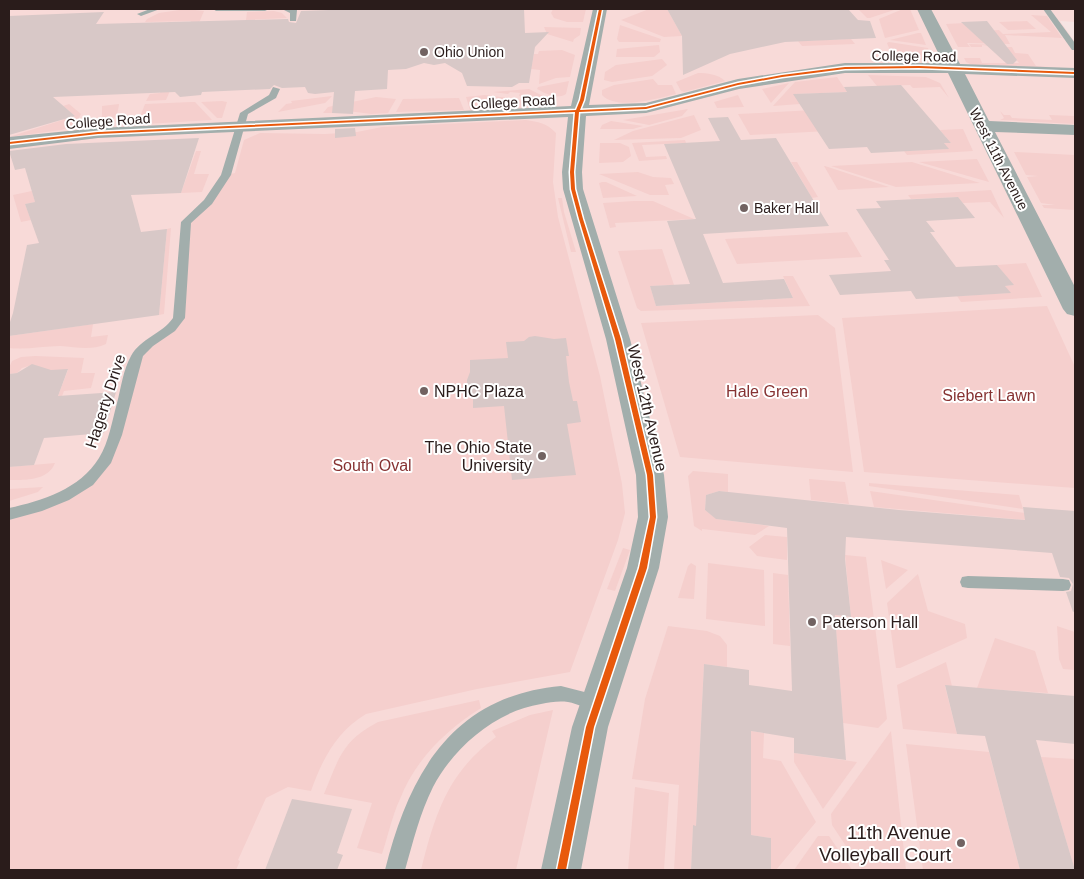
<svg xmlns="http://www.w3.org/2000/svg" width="1084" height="879" font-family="Arial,sans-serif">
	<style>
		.built { fill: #f8dad8 }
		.green { fill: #f5cfcd }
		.building { fill: #d8c8c7 }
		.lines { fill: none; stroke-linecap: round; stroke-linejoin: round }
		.lane { fill: #a2aeac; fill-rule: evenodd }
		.street { fill: #a2aeac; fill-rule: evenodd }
		.cycleway-casing { stroke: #fff; stroke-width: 3 }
		.cycleway { fill: #e8590c; fill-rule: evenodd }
		.poi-dot { fill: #716261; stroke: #fff; stroke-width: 2 }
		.labels { text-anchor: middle; stroke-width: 4; stroke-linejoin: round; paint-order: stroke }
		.far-poi-label { font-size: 14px; fill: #2a1c1b; stroke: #fff; text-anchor: start }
		.far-street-label { font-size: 14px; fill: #2a1c1b; stroke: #fff }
		.poi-label { font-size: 16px; fill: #2a1c1b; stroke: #fff; text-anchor: start }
		.park-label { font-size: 16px; fill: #863232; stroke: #fff }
		.street-label { font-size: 16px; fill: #2a1c1b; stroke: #fff }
		.near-poi-label { font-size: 19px; fill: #2a1c1b; stroke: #fff; text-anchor: end }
	</style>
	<rect width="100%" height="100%" fill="#f6e4e3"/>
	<!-- built -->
	<path class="built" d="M 9,9 L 1075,9 L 1075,22 L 1060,21 L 1075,42 L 1075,870 L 9,870 Z"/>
	<!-- green -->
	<g class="green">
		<path d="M 186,9 L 204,11 L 166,100 L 146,101 L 150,94 L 160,93 L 191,21 L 145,22 L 147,19 L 159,13 Z"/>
		<path d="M 553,9 L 586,9 L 583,22 L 567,22 L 554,18 L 551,13 Z"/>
		<path d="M 649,9 L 667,9 L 682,36 L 664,37 L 621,20 Z"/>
		<path d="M 858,9 L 897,9 L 870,18 L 867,18 Z"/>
		<path d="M 903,9 L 910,9 L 919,30 L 885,38 L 879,19 Z"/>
		<path d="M 274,11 L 282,13 L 287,18 L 246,20 L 247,12 Z"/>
		<path d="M 1031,15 L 1047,16 L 1062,38 L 1005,35 L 1010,44 L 967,43 L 970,47 L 958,47 L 946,24 L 965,23 L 964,24 L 972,32 L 999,30 L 1003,34 L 1051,32 Z"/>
		<path d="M 1027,21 L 1036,29 L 1008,30 L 999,22 Z"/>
		<path d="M 620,25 L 661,39 L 660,42 L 619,42 L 617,39 Z"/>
		<path d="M 544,27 L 581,28 L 580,35 L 574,39 L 573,42 L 547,34 Z"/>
		<path d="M 918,33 L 921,33 L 926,45 L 890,40 Z"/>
		<path d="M 851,39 L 855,44 L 802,46 L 798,41 Z"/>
		<path d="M 889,42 L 928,48 L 931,54 L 919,61 L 894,61 L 887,43 Z"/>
		<path d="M 969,44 L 1001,45 L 1001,47 L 1012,47 L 1015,53 L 1028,54 L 1036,66 L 1075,69 L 972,65 L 966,62 L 964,58 L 980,58 L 982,63 L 1019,63 C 1010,51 995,46 982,45 L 982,47 L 971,47 Z"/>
		<path d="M 659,45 L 660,52 L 654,57 L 616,57 L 617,49 Z"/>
		<path d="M 562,50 L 575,55 L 570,77 L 556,78 L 539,84 L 540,70 L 531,69 L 534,54 L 538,54 L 539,51 Z"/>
		<path d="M 662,59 L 667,65 L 652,76 L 612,82 L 604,80 L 605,72 L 616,65 Z"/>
		<path d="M 698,73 C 707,73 718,74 725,81 L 684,92 L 681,91 L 676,82 Z"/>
		<path d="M 868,75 L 926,77 L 940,83 L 949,98 L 940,87 L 913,88 L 910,85 L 877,86 Z"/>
		<path d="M 837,77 L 847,92 L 794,94 L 800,104 L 773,106 L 795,82 Z"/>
		<path d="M 653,79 L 658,85 L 672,85 L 676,94 C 658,98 617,111 602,95 L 602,90 L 614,85 Z"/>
		<path d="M 569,81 L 566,94 C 556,100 547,94 537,89 L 538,87 Z"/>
		<path d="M 789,83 L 771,103 L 762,89 Z"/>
		<path d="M 529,89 L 549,99 L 519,96 L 520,93 L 510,92 L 508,94 L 493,92 Z"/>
		<path d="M 485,95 L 545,103 L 542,107 L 470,110 L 466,97 Z"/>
		<path d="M 738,95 L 744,107 L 717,108 L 714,102 Z"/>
		<path d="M 332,96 L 325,103 L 278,112 L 286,104 L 292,103 L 291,101 Z"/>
		<path d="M 376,97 L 396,99 L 388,113 L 371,114 L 333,109 L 332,113 L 323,113 L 328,107 Z"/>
		<path d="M 459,98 L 464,110 L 396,112 L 403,99 Z"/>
		<path d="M 222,101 L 227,102 L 222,118 L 217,118 L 201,102 Z"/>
		<path d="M 191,102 L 195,102 L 212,120 L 146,124 L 138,122 L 145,104 Z"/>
		<path d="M 69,104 L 81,114 L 75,126 L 61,130 L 9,137 L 75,116 L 63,106 Z"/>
		<path d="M 119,104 C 118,116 112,127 99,125 L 102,116 L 102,106 Z"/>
		<path d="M 688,109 L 682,116 L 649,125 L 623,120 Z"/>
		<path d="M 814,110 L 828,131 L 750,135 L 738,114 Z"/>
		<path d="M 1000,111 L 1004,115 L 1010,115 L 1012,118 L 1052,120 L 1049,115 L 1075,116 L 1075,124 L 1003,120 L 1000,120 L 1004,118 Z"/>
		<path d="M 694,115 L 701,130 L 681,138 L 614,140 L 633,131 Z"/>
		<path d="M 526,120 C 538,122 547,123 556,133 L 553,182 L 558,217 L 600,376 L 622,484 L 625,513 L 618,540 L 570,672 L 477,689 L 366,714 C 336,732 322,760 311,791 L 288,787 L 266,798 L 238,860 L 240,861 L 236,870 L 9,870 L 9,514 L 35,508 L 58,500 L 105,460 L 137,357 L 175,326 L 184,226 L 226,175 L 235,173 L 244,140 L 260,133 L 325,134 L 357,132 L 382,127 Z"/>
		<path d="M 611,121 L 643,126 L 633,129 L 600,129 L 602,125 Z"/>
		<path d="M 963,129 L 973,151 L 907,155 L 904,151 L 948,149 L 944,143 L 951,143 L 940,130 Z"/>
		<path d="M 685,140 L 686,143 L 642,145 L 646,157 L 666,156 L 667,159 L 639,161 L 632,143 Z"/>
		<path d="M 600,143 L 620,143 L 629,147 L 631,156 L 623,162 L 599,163 Z"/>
		<path d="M 196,151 L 201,151 L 194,174 L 209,174 L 202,192 L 181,193 Z"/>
		<path d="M 1014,152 L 1075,155 L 1075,210 L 1044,208 L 1042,205 L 1055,205 L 1041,203 L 1027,177 L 1038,176 L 1026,175 Z"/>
		<path d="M 977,159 L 989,182 L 919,162 Z"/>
		<path d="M 791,162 L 797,162 L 818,197 L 812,198 Z"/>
		<path d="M 912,162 L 980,183 L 896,187 L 831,166 Z"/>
		<path d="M 824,166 L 825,166 L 889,187 L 838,190 Z"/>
		<path d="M 638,172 L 653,177 L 671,178 L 674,184 L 665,185 L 669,195 L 650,195 L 599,174 Z"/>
		<path d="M 602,182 L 606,182 L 637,196 L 603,198 L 599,183 Z"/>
		<path d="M 991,190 L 1004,218 L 990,202 L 963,203 L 957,197 L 911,199 L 908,195 Z"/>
		<path d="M 32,191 L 35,202 L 25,204 L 31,220 L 21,222 L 13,195 Z"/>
		<path d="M 558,198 L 562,198 L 564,212 L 576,252 L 571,252 Z"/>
		<path d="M 634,201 L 653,201 L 694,219 L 615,223 L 616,227 L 610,228 L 603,203 Z"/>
		<path d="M 171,228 L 164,314 L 159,315 L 167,229 Z"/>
		<path d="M 847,232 L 862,257 L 737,264 L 725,239 Z"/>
		<path d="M 662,249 L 674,285 L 650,286 L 656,306 L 793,298 L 783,276 L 793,276 L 810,306 L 641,311 L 637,308 L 618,251 Z"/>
		<path d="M 1026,263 L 1042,297 L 961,302 L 957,296 L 1010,293 L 1005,286 L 1013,285 L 997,265 Z"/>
		<path d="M 1047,306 L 1075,367 L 1075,488 L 864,472 L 842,318 Z"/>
		<path d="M 818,315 L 835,328 L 853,472 L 680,457 L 641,323 Z"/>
		<path d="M 93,324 L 91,337 L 108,335 L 106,344 C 91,351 76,347 60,346 C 43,346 26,350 9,348 L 9,336 Z"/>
		<path d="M 35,356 L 84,358 L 81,373 L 95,373 L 91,388 L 64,391 L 62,396 L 58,396 L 68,370 L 40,371 L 32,365 L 22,368 L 17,373 L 9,374 L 9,368 L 12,361 L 21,357 Z"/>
		<path d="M 55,463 C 48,481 25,480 9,480 L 9,467 Z"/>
		<path d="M 693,471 L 728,474 L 728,492 L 719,491 L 706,495 L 705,510 L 717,519 L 769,526 L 755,535 L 702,529 L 702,531 L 694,526 L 688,476 Z"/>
		<path d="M 809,479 L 845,482 L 849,504 L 811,500 Z"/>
		<path d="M 869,483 L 1019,495 L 1023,509 L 869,486 Z"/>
		<path d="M 43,487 L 38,492 L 9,501 L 9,489 Z"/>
		<path d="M 870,491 L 1025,513 L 1027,520 L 874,507 Z"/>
		<path d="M 765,535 L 787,537 L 787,560 L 757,556 L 749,547 Z"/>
		<path d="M 623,548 L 630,550 L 615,591 L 607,589 Z"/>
		<path d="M 845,555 L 866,557 L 887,719 L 878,728 L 843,723 L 835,615 L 851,617 Z"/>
		<path d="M 881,560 L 908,570 L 886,589 Z"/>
		<path d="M 691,563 L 696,566 L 694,599 L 678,598 L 688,566 Z"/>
		<path d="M 708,563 L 764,570 L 765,626 L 706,619 Z"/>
		<path d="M 773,573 L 788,575 L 790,646 L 773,644 Z"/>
		<path d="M 918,574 L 928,611 L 965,624 L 967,638 L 900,668 L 896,668 L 887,603 Z"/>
		<path d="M 668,626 L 707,631 L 720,636 L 727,645 L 727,667 L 704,664 L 696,826 L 693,826 L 691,870 L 674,870 L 679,785 L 632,779 L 645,699 Z"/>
		<path d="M 1057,626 L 1075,632 L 1075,670 L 1063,669 L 1059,659 Z"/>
		<path d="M 995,638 L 1035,651 L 1048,693 L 977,688 Z"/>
		<path d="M 946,662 L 952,686 L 945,686 L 957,734 L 903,729 L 897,685 Z"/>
		<path d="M 479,700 L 481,708 C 446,730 415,760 400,799 C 392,816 388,836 382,854 L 357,848 L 372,803 L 324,794 C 339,758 342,741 378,722 Z"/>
		<path d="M 553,710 L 516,870 L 421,870 C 435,814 448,772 496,737 L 492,731 L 530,715 Z"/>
		<path d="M 751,731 L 764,733 L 763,758 L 781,761 L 816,822 L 776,870 L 771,870 L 771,838 L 751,835 Z"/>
		<path d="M 891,731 L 906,870 L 862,870 L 832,825 L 831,814 Z"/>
		<path d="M 906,744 L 989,752 L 1020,870 L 923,870 Z"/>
		<path d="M 794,753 L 857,762 L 823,809 L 794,762 Z"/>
		<path d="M 1041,757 L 1075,759 L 1075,870 Z"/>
		<path d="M 635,787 L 669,793 L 664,870 L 628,870 Z"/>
		<path d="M 818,836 L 829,836 L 852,870 L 794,870 Z"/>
	</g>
	<!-- building -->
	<g class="building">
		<path d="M 356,9 L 524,9 L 525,33 L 549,32 L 535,47 L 529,83 L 519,83 L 512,87 L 467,86 L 462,73 L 445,63 L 434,65 L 424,63 L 406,69 L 388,70 L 387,89 L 355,91 L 353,114 L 332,113 L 334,92 L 315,94 L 308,93 L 305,87 L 282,88 L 274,85 L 270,89 L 202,92 L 201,95 L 180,97 L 175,92 L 53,97 L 75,116 L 9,135 L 9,16 L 104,12 L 96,24 L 288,19 L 289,22 L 296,23 L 301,11 Z"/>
		<path d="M 667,9 L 848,9 L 858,20 L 870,21 L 876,38 L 785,42 L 730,54 L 683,75 L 682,36 Z"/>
		<path d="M 987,21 L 1017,60 L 1013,64 L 1007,64 L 961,22 Z"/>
		<path d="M 901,85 L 951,143 L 944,143 L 949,149 L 871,153 L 867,147 L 829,149 L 793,94 L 847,92 L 844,87 Z"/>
		<path d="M 728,117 L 741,140 L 776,138 L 829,226 L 703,234 L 723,283 L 784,279 L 793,298 L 656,306 L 650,286 L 690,284 L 667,221 L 696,219 L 664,144 L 720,141 L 708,118 Z"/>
		<path d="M 355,128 L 356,136 L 335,138 L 335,129 Z"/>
		<path d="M 199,138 L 181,193 L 131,195 L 141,232 L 167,229 L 159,315 L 9,336 L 9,325 L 13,313 L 27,245 L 39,243 L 25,204 L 35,202 L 25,168 L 15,170 L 9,151 L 66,144 Z"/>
		<path d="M 958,197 L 975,218 L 926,221 L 935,232 L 930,232 L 956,267 L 997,265 L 1014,285 L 1005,286 L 1011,293 L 916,299 L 911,291 L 840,295 L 829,275 L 891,271 L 884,260 L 889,260 L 856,209 L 881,208 L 876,201 Z"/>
		<path d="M 535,336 L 554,339 L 566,338 L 569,356 L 566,356 L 569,382 L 573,401 L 577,401 L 581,422 L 567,424 L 576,475 L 512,480 L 504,406 L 473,408 L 473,398 L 467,390 L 467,380 L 470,372 L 470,360 L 508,358 L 506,342 L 524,341 L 529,337 Z"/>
		<path d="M 32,364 L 51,370 L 68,369 L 58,396 L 116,392 L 104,433 L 44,438 L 34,465 L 9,467 L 9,374 L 17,373 Z"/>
		<path d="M 719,491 L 899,510 L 1025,520 L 1023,507 L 1075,511 L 1075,611 L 1073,612 L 1066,592 L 1071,591 L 1073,584 L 1069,578 L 1060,577 L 1052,553 L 846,537 L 845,559 L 851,617 L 835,615 L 846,760 L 794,753 L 794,738 L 751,731 L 751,835 L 771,838 L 771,870 L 691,870 L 693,825 L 696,826 L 704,664 L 749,670 L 749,685 L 792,691 L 787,528 L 716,519 L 705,510 L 706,495 Z"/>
		<path d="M 945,685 L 1075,696 L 1075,744 L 1036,740 L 1075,870 L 1020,870 L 985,736 L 957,734 Z"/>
		<path d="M 292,799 L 352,809 L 337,853 L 343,855 L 337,870 L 265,870 Z"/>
	</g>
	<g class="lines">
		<!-- lane -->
		<g class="lane">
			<path d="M 150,9 L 160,9 L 141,16 L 137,14 Z"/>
			<path d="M 213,9 L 269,9 L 265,11 L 216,11 Z"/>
			<path d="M 282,9 L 297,10 L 296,21 L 290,21 L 290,13 Z"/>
			<path d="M 1043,9 L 1050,9 L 1075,43 L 1075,50 L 1072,50 Z"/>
			<path d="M 273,87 L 280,89 L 276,98 L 248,114 L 231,175 L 212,204 L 191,223 L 185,318 L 175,331 L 153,346 L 143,356 L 122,435 L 111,463 L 93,485 L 69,500 L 42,511 L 9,520 L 9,508 C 42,501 80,489 99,458 C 109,442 112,421 117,403 C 121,388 123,370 131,356 C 141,338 162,334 173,318 L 181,222 L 204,200 L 221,175 L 240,113 L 269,95 Z"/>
			<path d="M 968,576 L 1063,579 L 1069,580 L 1071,585 L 1069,590 L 1063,591 L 968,588 L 962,587 L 960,582 L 962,577 Z"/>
			<path d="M 561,686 L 604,697 L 607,703 L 604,709 C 592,713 580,704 568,702 C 559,701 550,702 541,704 C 496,711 454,747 433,787 C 420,813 413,842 405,870 L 385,870 C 409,774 452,696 561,686 Z"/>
		</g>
		<!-- street -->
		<path class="street" d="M 593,9 L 607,9 L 589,105 L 646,103 L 738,79 L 845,63 L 943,63 L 917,9 L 931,9 L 960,64 L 1075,68 L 1075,78 L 965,74 L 989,121 L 1075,125 L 1075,135 L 995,132 L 1075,287 L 1075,316 L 1067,314 L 1063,309 L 948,73 L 845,73 L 739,89 L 646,113 L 586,116 L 582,172 L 583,189 L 630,339 L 664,475 L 668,517 L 659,568 L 608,727 L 581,870 L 541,870 L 572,727 L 627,568 L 638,517 L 636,475 L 606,339 L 563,189 L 562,172 L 568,117 L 98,138 L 9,149 L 9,137 L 98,128 L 571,106 Z"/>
		<defs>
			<path id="cycleway" d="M 599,9 L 602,9 L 584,100 L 580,110 L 646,107 L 738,83 L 782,75 L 845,67 L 919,66 L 1075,72 L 1075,74 L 919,68 L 845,69 L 782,77 L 738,85 L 646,109 L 579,112 L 574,172 L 575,189 L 583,219 L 621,339 L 653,475 L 656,517 L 647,568 L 594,727 L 566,870 L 557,870 L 586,727 L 639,568 L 650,517 L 647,475 L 615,339 L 579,219 L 571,189 L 570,172 L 575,112 L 98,134 L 9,144 L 9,142 L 98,132 L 576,110 L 580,100 Z"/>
		</defs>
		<!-- cycleway casing -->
		<use href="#cycleway" class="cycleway-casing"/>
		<!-- cycleway -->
		<use href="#cycleway" class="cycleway"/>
	</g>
	<!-- markers -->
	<g class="poi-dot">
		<circle cx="424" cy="52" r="5"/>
		<circle cx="744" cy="208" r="5"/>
		<circle cx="424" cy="391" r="5"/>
		<circle cx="542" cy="456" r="5"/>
		<circle cx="812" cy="622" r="5"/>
		<circle cx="961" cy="843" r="5"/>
	</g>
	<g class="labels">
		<!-- far-poi labels -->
		<g class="far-poi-label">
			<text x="434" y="57">Ohio Union</text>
			<text x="754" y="213">Baker Hall</text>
		</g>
		<!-- far-street labels -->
		<g class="far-street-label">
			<text transform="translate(914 56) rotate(1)" y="5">College Road</text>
			<text transform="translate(513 102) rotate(-3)" y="5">College Road</text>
			<text transform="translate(108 121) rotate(-4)" y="5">College Road</text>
			<text transform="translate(999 159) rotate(63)" y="5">West 11th Avenue</text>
		</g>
		<!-- poi labels -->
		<g class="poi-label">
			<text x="434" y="397">NPHC Plaza</text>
			<text x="532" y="453" text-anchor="end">The Ohio State<tspan x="532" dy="18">University</tspan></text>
			<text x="822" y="628">Paterson Hall</text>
		</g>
		<!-- park labels -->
		<g class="park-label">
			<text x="767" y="397">Hale Green</text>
			<text x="989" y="401">Siebert Lawn</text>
			<text x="372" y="471">South Oval</text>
		</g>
		<!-- street labels -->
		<g class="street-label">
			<text transform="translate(105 401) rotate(-72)" y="6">Hagerty Drive</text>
			<text transform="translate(648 408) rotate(77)" y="6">West 12th Avenue</text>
		</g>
		<!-- near-poi labels -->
		<g class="near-poi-label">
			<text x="951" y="839">11th Avenue<tspan x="951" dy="22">Volleyball Court</tspan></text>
		</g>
	</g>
	<!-- border -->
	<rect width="1084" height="879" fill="none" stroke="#2a1c1b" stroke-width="20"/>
</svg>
